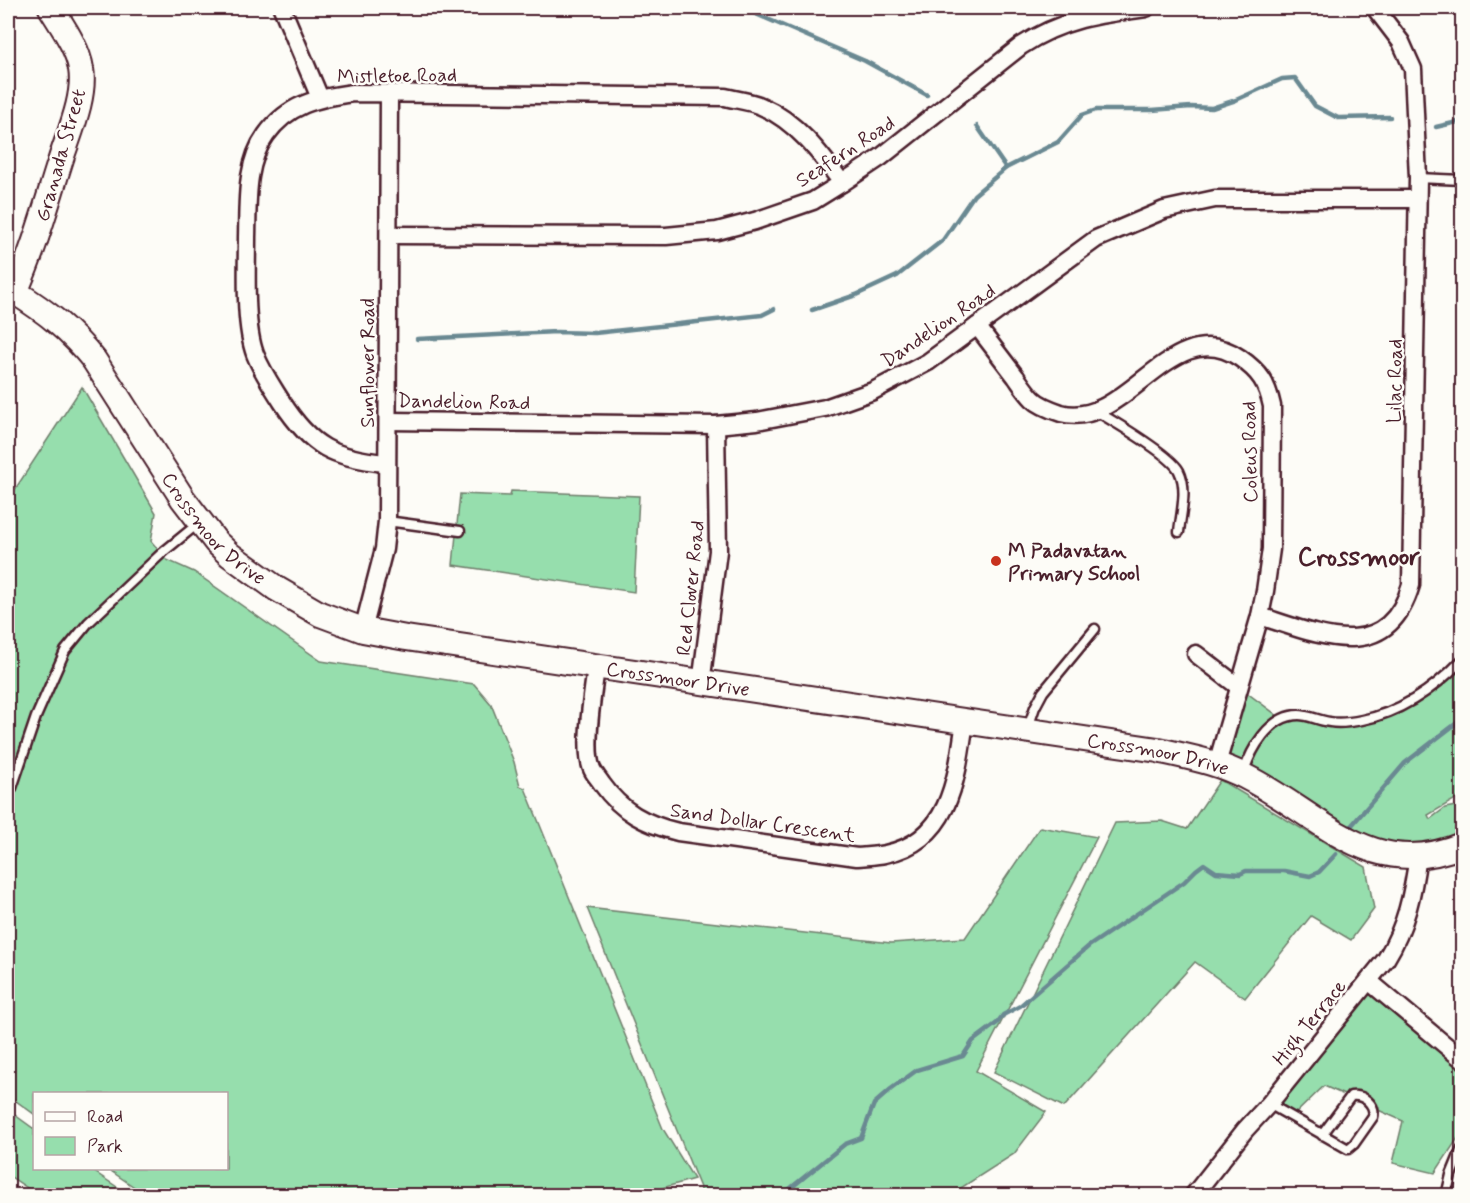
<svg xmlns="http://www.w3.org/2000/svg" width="1470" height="1203" font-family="Mynerve,sans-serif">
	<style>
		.green { fill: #96dead; stroke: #707e6c; stroke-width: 1.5 }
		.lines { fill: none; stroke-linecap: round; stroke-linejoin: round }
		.stream { stroke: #6a8992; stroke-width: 4.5 }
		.lane-casing { stroke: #4a1f2b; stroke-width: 13 }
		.street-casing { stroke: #4a1f2b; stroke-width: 21 }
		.secondary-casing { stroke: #4a1f2b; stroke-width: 28 }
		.lane { stroke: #fdfcf7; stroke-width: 8 }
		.street { stroke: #fdfcf7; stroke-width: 16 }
		.secondary { stroke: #fdfcf7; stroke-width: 24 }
		.poi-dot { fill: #c8321e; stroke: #fdfcf7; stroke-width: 2 }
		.labels { text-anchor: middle; stroke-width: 5; stroke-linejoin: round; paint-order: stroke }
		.street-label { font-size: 20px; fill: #4a1f2b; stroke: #fdfcf7 }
		.poi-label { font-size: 20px; font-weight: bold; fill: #4a1f2b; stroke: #fdfcf7; text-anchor: start }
		.district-label { font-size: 26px; font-weight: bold; fill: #4a1f2b; stroke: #fdfcf7 }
	</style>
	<rect width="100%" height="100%" fill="#fdfcf7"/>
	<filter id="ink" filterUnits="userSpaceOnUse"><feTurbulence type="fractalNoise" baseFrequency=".0167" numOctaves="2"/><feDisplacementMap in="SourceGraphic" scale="12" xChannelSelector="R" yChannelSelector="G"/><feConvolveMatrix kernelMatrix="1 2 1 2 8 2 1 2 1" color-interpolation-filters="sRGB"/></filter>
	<g filter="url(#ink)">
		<!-- green -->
		<g class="green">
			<path d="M 82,387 L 156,513 L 151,541 L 167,560 L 194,572 L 321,661 L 474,684 L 491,704 L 514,762 L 520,786 L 525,788 L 663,1129 L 694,1179 L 634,1196 L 146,1195 L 108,1169 L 226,1168 L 226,1094 L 34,1094 L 34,1114 L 8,1095 L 8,500 Z"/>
			<path d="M 511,491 L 639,496 L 634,592 L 453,565 L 460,494 L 510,496 Z"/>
			<path d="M 1459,664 L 1462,666 L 1462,801 L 1457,798 L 1428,815 L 1430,819 L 1445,808 L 1462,805 L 1462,839 L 1378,855 L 1217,764 L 1239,687 L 1282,719 L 1292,715 L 1331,722 L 1361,720 L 1403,706 Z"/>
			<path d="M 1220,780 L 1366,867 L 1374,909 L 1351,940 L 1311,916 L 1245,998 L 1195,962 L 1064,1107 L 994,1072 L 1115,823 L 1162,821 L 1187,829 Z"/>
			<path d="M 1040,827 L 1097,837 L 976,1071 L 1046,1112 L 1014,1154 L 950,1195 L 703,1195 L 587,908 L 891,943 L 965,938 Z"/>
			<path d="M 1370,982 L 1462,1059 L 1462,1132 L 1435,1173 L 1393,1163 L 1403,1121 L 1324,1086 L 1292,1117 L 1269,1104 Z"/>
			<path d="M 8,1110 L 34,1129 L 34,1168 L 90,1169 L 129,1195 L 38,1195 L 8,1175 Z"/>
		</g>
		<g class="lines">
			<!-- stream -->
			<g class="stream">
				<path d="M 742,8 L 865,61 L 927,95"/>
				<path d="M 977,126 L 1006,168"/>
				<path d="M 1436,127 L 1462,121"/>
				<path d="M 812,310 L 856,295 L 897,276 L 943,240 L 974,195 L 1006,168 L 1058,142 L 1082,115 L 1096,110 L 1152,110 L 1191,107 L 1212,108 L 1236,100 L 1282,79 L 1295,78 L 1315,106 L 1338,118 L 1390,117"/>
				<path d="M 417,339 L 556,332 L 595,333 L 762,315 L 774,309"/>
				<path d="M 1352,825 L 1405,763 L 1462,719"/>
				<path d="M 8,1189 L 17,1196"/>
				<path d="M 781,1196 L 845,1144 L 861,1138 L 874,1104 L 891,1089 L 917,1070 L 963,1056 L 973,1041 L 997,1023 L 1003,1015 L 1020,1006 L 1089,946 L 1184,882 L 1196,870 L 1204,864 L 1216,872 L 1240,874 L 1246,871 L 1284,871 L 1310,876 L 1319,872 L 1336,854"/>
			</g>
			<defs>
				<g id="lane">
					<path d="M 1418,178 L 1462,180"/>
					<path d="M 1096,411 C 1113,421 1172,456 1179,471 C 1188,489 1181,513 1179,532"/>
					<path d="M 387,521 L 460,531"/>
					<path d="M 1028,728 L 1035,707 L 1043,692 L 1095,629"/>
					<path d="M 1243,775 C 1250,751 1269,715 1299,715 C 1309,715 1319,721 1330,722 C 1340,724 1352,722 1362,720 C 1402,712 1435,688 1462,660"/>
					<path d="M 12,788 L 36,717 L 65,651 L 88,623 L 162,553 L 200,522"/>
					<path d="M 1269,1104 L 1348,1149 L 1354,1144 L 1373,1117 C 1376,1104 1363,1094 1351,1096 L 1322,1135"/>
					<path d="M 1446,1196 L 1451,1175 L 1462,1148"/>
				</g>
				<g id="street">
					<path d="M 282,8 L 320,98"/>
					<path d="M 389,235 L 666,236 L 717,231 L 755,221 L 813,201 L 842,183 L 881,157 L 1021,46 C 1062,19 1099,14 1146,8"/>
					<path d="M 977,326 C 990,343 1003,360 1016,377 C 1021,384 1026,392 1033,399 C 1039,405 1052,410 1061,413 C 1126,431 1172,311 1240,358 C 1260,372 1267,383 1272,406 L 1271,549 L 1265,591 L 1260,616 L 1217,764"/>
					<path d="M 388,421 L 716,425 L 757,421 L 825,408 L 873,391 L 928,362 L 1096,239 L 1164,210 L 1215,199 L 1417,199"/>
					<path d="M 386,463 C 333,458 311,447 282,402 C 272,386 262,372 255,354 C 244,324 247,270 247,237 C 248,203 245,164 266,135 C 288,104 317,98 353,93 L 725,97 C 737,100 750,101 761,106 C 796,121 821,154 842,183"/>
					<path d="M 1260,616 C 1319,635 1387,666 1411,585 L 1418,178 L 1413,69 L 1401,42 L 1375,8"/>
					<path d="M 363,630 L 384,549 L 387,521 L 389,95"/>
					<path d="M 1196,654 L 1239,687"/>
					<path d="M 596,668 C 593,691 583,749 592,769 C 594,774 599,779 602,784 C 622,812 645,824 678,832 L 857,857 C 866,856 876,856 885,854 C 951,841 957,776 965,721"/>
					<path d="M 701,684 L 718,551 L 716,425"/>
					<path d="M 1370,982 L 1462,1059"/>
					<path d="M 1193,1196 L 1245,1130 L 1269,1104 L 1386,959 C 1406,927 1413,893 1418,855"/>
				</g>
				<g id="secondary">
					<path id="s1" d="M 51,8 C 62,26 78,48 81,69 C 86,97 68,136 60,162 C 46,206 34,250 15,292 C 47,312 70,330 94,360 L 183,499 L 216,542 L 230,555 L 277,589 L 320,614 L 363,630 L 406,638 L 1158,750 C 1188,757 1218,762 1246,777 C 1320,814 1370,883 1462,845"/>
				</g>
			</defs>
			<!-- lane casing -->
			<use href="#lane" class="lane-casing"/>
			<!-- street casing -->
			<use href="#street" class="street-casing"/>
			<!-- secondary casing -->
			<use href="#secondary" class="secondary-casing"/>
			<!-- lane -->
			<use href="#lane" class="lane"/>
			<!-- street -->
			<use href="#street" class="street"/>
			<!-- secondary -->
			<use href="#secondary" class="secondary"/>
		</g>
	</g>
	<!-- markers -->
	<circle class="poi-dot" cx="996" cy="561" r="6"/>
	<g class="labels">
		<!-- street labels -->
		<g class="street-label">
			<text transform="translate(397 75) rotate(-1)" y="7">Mistletoe Road</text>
			<text transform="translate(845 151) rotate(-33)" y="7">Seafern Road</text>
			<text transform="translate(60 155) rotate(-74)" y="7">Granada Street</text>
			<text transform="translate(938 325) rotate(-34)" y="7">Dandelion Road</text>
			<text transform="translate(367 363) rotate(-90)" y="7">Sunflower Road</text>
			<text transform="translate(1394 381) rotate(-89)" y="7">Lilac Road</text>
			<text transform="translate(464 401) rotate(1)" y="7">Dandelion Road</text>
			<text transform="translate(1249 452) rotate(-91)" y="7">Coleus Road</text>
			<text dy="7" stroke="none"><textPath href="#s1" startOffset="615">Crossmoor Drive</textPath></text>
			<text transform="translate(690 588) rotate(-84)" y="7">Red Clover Road</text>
			<text dy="7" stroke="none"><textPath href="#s1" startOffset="1118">Crossmoor Drive</textPath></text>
			<text dy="7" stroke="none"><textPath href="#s1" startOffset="1604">Crossmoor Drive</textPath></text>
			<text transform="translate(763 822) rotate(8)" y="7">Sand Dollar Crescent</text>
			<text transform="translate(1309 1022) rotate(-51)" y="7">High Terrace</text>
		</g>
		<!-- poi labels -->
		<g class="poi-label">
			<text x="1008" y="557">M Padavatan<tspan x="1008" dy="23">Primary School</tspan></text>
		</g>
		<!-- district labels -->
		<g class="district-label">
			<text x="1359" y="565">Crossmoor</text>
		</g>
	</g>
	<!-- margin -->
	<rect width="1470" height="1203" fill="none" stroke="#fdfcf7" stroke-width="30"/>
	<rect x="15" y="15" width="1440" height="1173" fill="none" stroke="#4a1f2b" stroke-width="2" filter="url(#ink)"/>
	<!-- legend -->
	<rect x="33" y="1092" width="195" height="78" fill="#fdfcf7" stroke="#b5a4a5" stroke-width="1.5"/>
	<rect x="45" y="1112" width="30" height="9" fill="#fdfcf7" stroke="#b5a4a5" stroke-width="1.5"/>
	<text x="87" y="1122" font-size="18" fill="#4a1f2b">Road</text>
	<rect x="45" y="1137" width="30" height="18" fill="#96dead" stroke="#b5a4a5" stroke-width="1.5"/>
	<text x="87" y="1152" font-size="18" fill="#4a1f2b">Park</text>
</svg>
